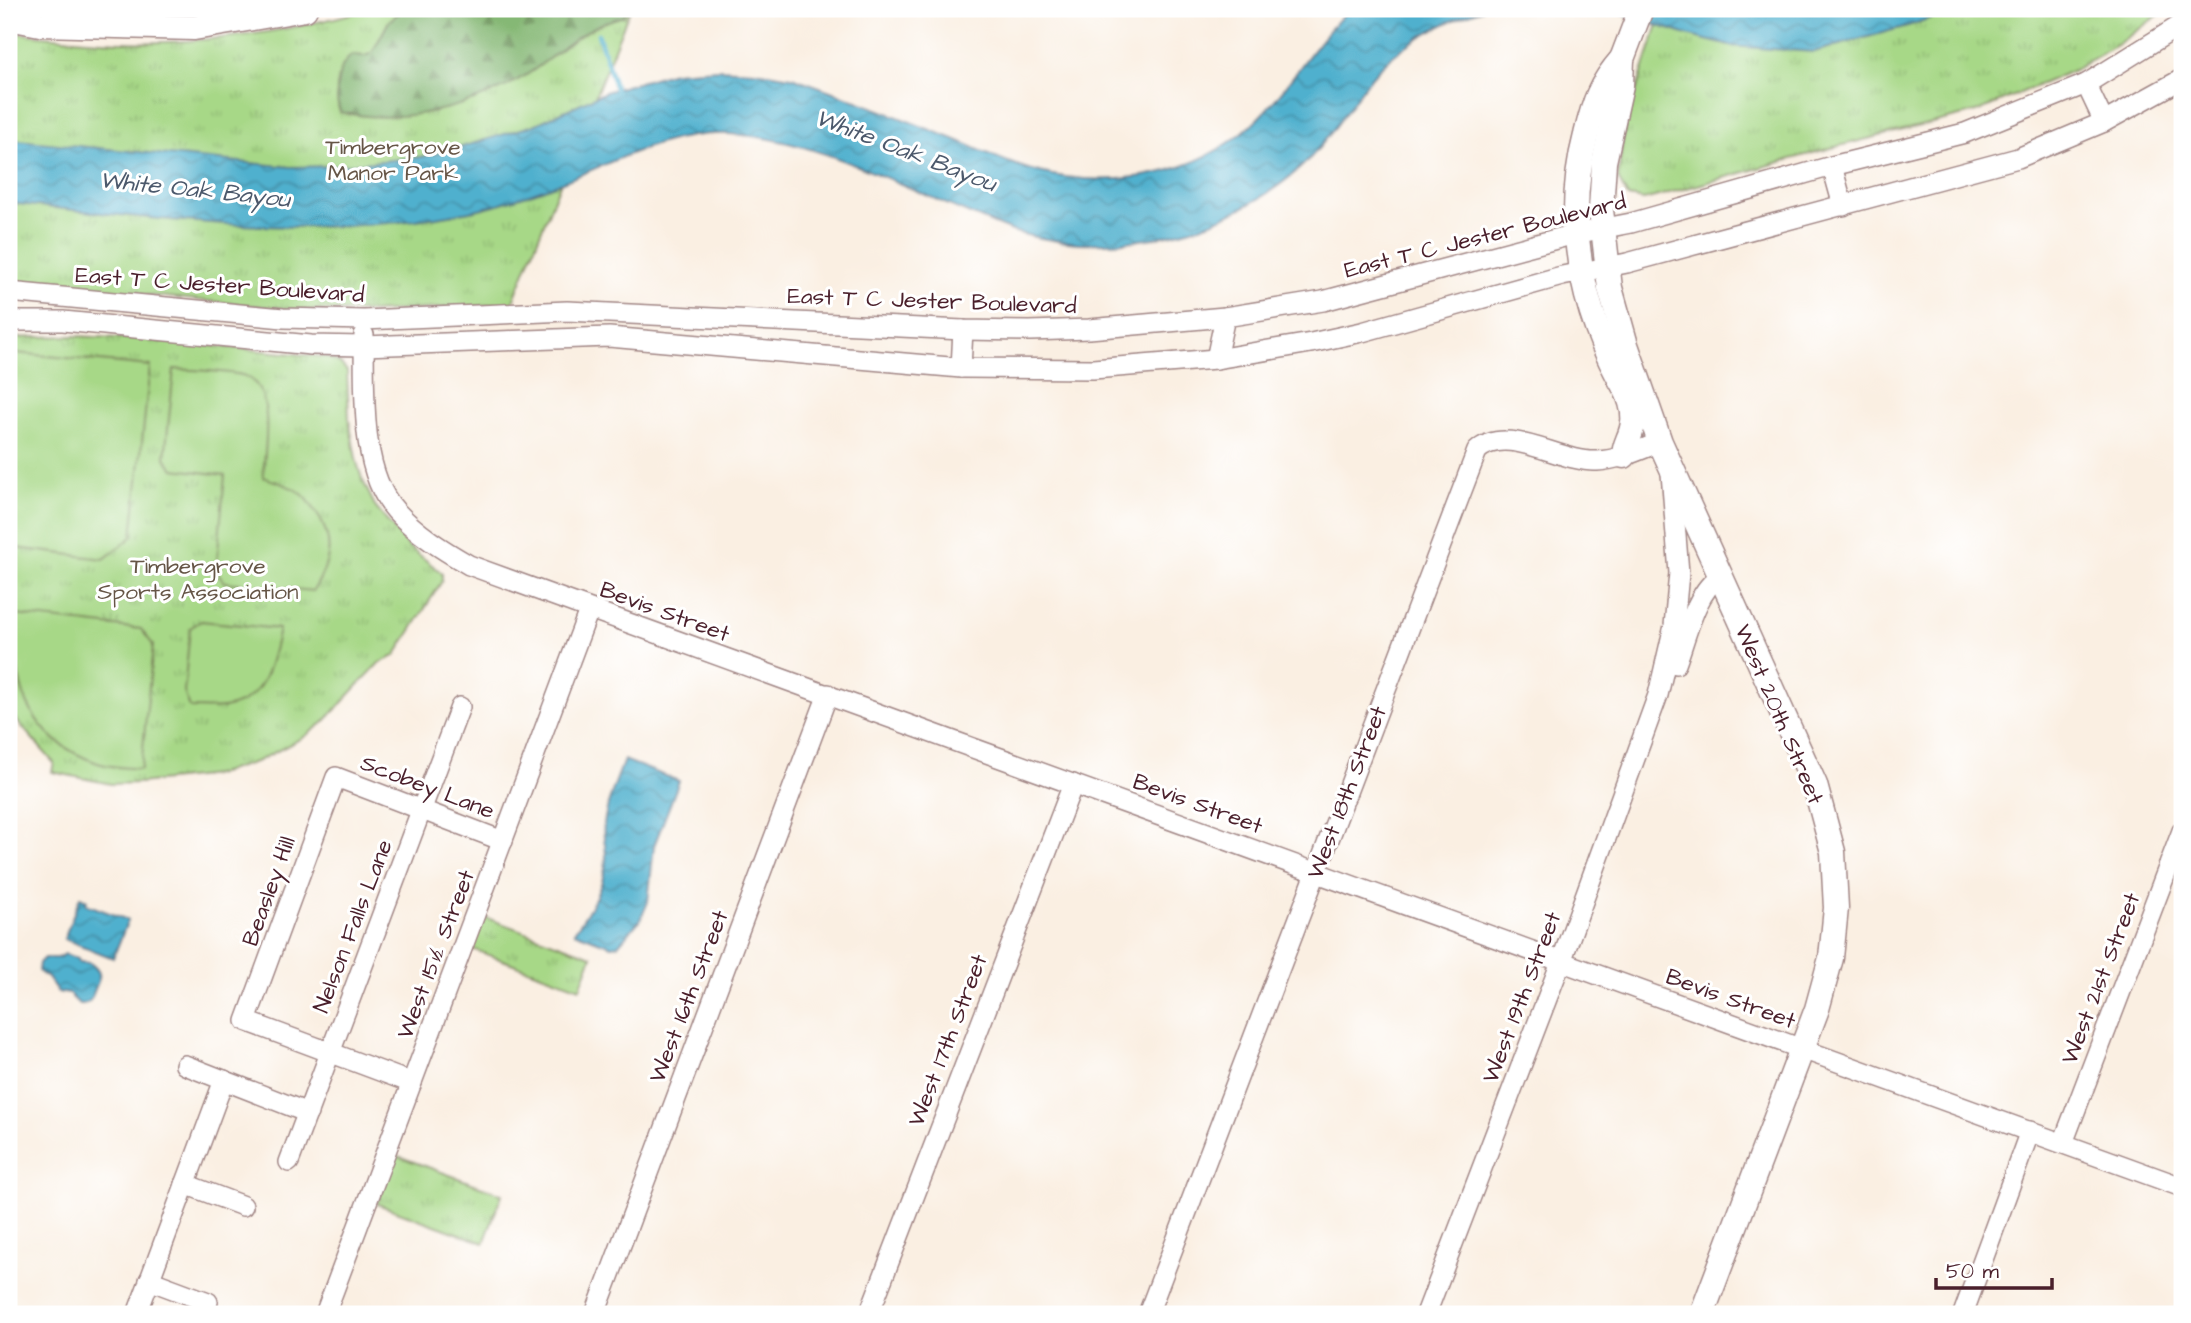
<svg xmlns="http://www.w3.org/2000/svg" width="2191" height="1323" font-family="'Architects Daughter',sans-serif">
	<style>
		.grass { fill: url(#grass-tufts); stroke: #787c59; stroke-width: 2 }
		.forest { fill: url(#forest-firs); stroke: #686c50; stroke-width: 2 }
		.pitch { fill: #a7d887; stroke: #787c59; stroke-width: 2 }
		.water { fill: url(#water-waves); stroke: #4d687c; stroke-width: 2 }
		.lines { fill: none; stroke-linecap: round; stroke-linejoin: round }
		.stream { stroke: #50b0ce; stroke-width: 4.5 }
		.minor-casing { stroke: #a28786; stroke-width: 22 }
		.major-casing { stroke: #a28786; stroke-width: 27 }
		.minor { stroke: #fff; stroke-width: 19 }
		.major { stroke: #fff; stroke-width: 24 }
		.labels { text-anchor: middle; stroke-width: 6; stroke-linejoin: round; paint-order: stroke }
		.park-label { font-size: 23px; fill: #665647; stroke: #fff }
		.street-label { font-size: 23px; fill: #4a1f2b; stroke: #fff }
		.water-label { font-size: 24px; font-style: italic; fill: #4c596c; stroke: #fff }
	</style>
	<defs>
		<pattern id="grass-tufts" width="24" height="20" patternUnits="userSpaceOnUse" patternTransform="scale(1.75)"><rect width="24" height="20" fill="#a7d887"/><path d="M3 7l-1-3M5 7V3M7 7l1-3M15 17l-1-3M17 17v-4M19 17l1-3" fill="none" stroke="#91b975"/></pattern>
		<pattern id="forest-firs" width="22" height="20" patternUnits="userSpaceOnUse" patternTransform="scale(1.75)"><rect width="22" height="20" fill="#85b874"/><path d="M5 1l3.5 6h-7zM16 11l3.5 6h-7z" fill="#6f955f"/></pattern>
		<pattern id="water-waves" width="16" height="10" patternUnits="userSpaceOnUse" patternTransform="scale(1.75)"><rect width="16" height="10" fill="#50b0ce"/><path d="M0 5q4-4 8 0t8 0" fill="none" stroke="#448fa7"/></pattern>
	</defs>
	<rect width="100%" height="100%" fill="#fff"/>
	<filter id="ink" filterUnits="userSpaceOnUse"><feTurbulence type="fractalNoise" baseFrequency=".0143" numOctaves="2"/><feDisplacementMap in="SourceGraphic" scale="14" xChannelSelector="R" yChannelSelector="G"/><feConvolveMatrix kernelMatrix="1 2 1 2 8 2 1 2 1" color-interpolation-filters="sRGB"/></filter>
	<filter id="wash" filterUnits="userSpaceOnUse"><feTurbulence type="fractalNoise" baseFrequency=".00686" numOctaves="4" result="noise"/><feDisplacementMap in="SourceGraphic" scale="28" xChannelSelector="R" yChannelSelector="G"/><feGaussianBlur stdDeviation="1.57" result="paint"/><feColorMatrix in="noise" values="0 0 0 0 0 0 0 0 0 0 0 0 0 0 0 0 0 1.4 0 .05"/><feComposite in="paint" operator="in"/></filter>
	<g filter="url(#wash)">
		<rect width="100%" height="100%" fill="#faefe2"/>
		<!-- grass -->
		<g class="grass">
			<path d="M 369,9 L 630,9 L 512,304 L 374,312 L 301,310 L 41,285 L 9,284 L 9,32 C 60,38 112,44 164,42 C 234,40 302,28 369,9 Z"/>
			<path d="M 1663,9 L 2167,9 L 2118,44 L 2074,70 L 1976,112 L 1831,148 L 1644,200 L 1628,197 L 1618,179 L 1624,128 Z"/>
			<path d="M 73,336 L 140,339 L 326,357 L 340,363 L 347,371 L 349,420 L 356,459 L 362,479 L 376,508 L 408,546 L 442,573 L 442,581 L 395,656 L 379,663 L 323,723 L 304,737 L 258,761 L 215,775 L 139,783 L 111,784 L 52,772 L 54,763 L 9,712 L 9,338 Z"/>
			<path d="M 484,917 L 592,956 L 580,988 L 472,949 Z"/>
			<path d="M 395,1155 L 502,1194 L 484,1243 L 377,1204 Z"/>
		</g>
		<!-- forest -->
		<path class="forest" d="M 404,9 L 627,9 L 624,16 C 579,28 564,50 528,74 C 475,107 402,126 340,112 C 334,95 336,66 352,55 L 365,56 L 372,53 L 389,21 Z"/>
		<!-- pitch -->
		<g class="pitch">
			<path d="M 16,353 L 150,366 L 132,537 L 104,559 L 9,547 L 9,356 Z"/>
			<path d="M 174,369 C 189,370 234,371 245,376 C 277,389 264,451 263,477 C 275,481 289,485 299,492 C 306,496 310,503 314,509 C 335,539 332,560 313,591 L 225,582 L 216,571 L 225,475 L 174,469 L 165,458 Z"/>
			<path d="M 16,615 L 141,629 L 153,645 L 141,769 C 127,767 111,768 98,763 C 27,739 11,683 16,615 Z"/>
			<path d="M 201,621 L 279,629 C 272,660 266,699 228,707 C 217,710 202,708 190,708 L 184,692 L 190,628 Z"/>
		</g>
		<!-- water -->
		<g class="water">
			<path d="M 1350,9 L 1483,9 C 1440,23 1398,44 1369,80 C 1350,105 1333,133 1311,157 C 1278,193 1221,223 1173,234 C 1122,246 1067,247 1015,232 C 998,226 980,218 963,211 C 888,180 811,138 729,134 C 662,131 608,166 547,188 C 522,197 496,206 470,211 C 316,243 164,219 9,203 L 9,139 L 291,167 L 334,166 L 421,157 L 462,147 L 534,125 L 605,92 L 674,72 L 717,69 L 755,71 L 792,77 C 844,95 895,116 946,136 C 975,147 1005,163 1035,171 C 1104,189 1185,179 1242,133 C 1285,98 1309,46 1350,9 Z"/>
			<path d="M 1607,9 L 1956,9 L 1911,25 L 1814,52 L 1730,46 L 1690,36 Z"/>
			<path d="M 624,760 L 679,781 L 654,846 L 648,902 L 640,920 L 618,945 L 611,946 L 574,932 C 590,910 606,884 606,857 C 606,845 602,835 604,824 C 607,802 616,781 624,760 Z"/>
			<path d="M 80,897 L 87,900 L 86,904 L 128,920 L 113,958 L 64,939 Z"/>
			<path d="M 65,954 L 78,959 L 79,962 L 90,963 C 103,972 100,977 95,989 C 91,999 91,1004 79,1004 L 69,994 L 58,992 L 48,978 L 38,971 L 39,963 L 44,958 L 58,958 Z"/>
		</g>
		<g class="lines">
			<!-- stream -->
			<path class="stream" d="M 598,34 L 617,93"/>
		</g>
	</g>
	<g filter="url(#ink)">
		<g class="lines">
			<defs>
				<g id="minor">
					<path d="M 2086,84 L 2104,122"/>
					<path d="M 1832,166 L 1843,206"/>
					<path d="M 9,292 L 283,318 L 364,320 L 567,311 L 963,330 L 1030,331 L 1089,329 L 1225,317 L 1323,301 L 1575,234 L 1631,223 L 1832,166 L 1965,133 L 2086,84 L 2182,24"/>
					<path d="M 9,321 L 63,321 L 311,345 L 364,346 L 609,337 L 961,368 L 1093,369 L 1216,359 L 1311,343 L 1362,332 L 1562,276 L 1627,263 L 2018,158 L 2104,122 L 2182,79"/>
					<path d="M 364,335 C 365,388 359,471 396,511 C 417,534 443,550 469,565 L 2182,1187"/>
					<path d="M 1216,359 L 1225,317"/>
					<path d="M 961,368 L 963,330"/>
					<path d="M 1676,664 C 1686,638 1696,590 1720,577"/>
					<path d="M 185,1065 L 308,1113"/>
					<path d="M 412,1083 L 246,1021 L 336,777 L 503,841"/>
					<path d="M 2063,1143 L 2182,831"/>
					<path d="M 289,1162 L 460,707"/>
					<path d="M 185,1184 L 243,1206"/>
					<path d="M 149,1280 L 208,1302"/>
					<path d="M 137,1314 L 224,1080"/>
					<path d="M 325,1314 L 589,610"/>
					<path d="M 595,1314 L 828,694"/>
					<path d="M 869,1314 L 1073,784"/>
					<path d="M 1148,1314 L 1477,451 C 1507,423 1560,463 1597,461 C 1619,460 1640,450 1660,442"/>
					<path d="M 1426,1314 L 1561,962 L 1658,695 L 1674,626 L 1679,573 L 1671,473"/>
					<path d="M 1963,1314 L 2030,1131"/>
				</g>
				<g id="major">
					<path d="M 1641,9 L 1622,59 L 1621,85 L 1604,162 L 1601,210 L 1610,288 L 1626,345 L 1660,442 L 1815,785 L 1833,852 L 1836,908 L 1831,958 L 1817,1009 L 1702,1314"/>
					<path d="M 9,18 L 40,24 L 194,28 L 305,9"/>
					<path d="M 1622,59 C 1600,84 1594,102 1586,135 C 1561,229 1585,329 1638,409"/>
					<path d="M 1624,456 C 1624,445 1630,438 1632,428 C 1635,418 1632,404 1628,394"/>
				</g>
			</defs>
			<!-- minor casing -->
			<use href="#minor" class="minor-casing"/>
			<!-- major casing -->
			<use href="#major" class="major-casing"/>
			<!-- minor -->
			<use href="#minor" class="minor"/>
			<!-- major -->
			<use href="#major" class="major"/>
		</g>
	</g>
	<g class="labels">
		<!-- park labels -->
		<g class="park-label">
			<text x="393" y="154">Timbergrove<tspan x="393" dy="26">Manor Park</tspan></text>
			<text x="198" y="573">Timbergrove<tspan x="198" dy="26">Sports Association</tspan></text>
		</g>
		<!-- street labels -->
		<g class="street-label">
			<text transform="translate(1485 235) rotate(-14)" y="8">East T C Jester Boulevard</text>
			<text transform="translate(220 284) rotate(4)" y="8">East T C Jester Boulevard</text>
			<text transform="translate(932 300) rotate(2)" y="8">East T C Jester Boulevard</text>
			<text transform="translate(665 611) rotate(20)" y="8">Bevis Street</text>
			<text transform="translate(1780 714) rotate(67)" y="8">West 20th Street</text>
			<text transform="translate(428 786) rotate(21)" y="8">Scobey Lane</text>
			<text transform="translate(1346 792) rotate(-69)" y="8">West 18th Street</text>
			<text transform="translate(1198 803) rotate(20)" y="8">Bevis Street</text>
			<text transform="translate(268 891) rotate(-70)" y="8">Beasley Hill</text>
			<text transform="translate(352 926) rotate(-69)" y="8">Nelson Falls Lane</text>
			<text transform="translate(435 954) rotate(-69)" y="8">West 15½ Street</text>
			<text transform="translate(2100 978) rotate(-69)" y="8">West 21st Street</text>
			<text transform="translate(688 996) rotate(-69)" y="8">West 16th Street</text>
			<text transform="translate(1521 997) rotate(-69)" y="8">West 19th Street</text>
			<text transform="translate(1731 998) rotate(20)" y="8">Bevis Street</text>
			<text transform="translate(947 1040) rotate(-69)" y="8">West 17th Street</text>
		</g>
		<!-- water labels -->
		<g class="water-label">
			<text transform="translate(906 150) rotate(21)" y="8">White Oak Bayou</text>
			<text transform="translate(195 189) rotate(6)" y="8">White Oak Bayou</text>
		</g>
	</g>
	<!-- margin -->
	<rect width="2191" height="1323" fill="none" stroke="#fff" stroke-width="35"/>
	<!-- scale -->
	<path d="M1936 1278v10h116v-10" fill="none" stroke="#4a1f2b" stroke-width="3.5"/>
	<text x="1946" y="1278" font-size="21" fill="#4a1f2b" stroke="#ffffff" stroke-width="5" paint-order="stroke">50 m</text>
</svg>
